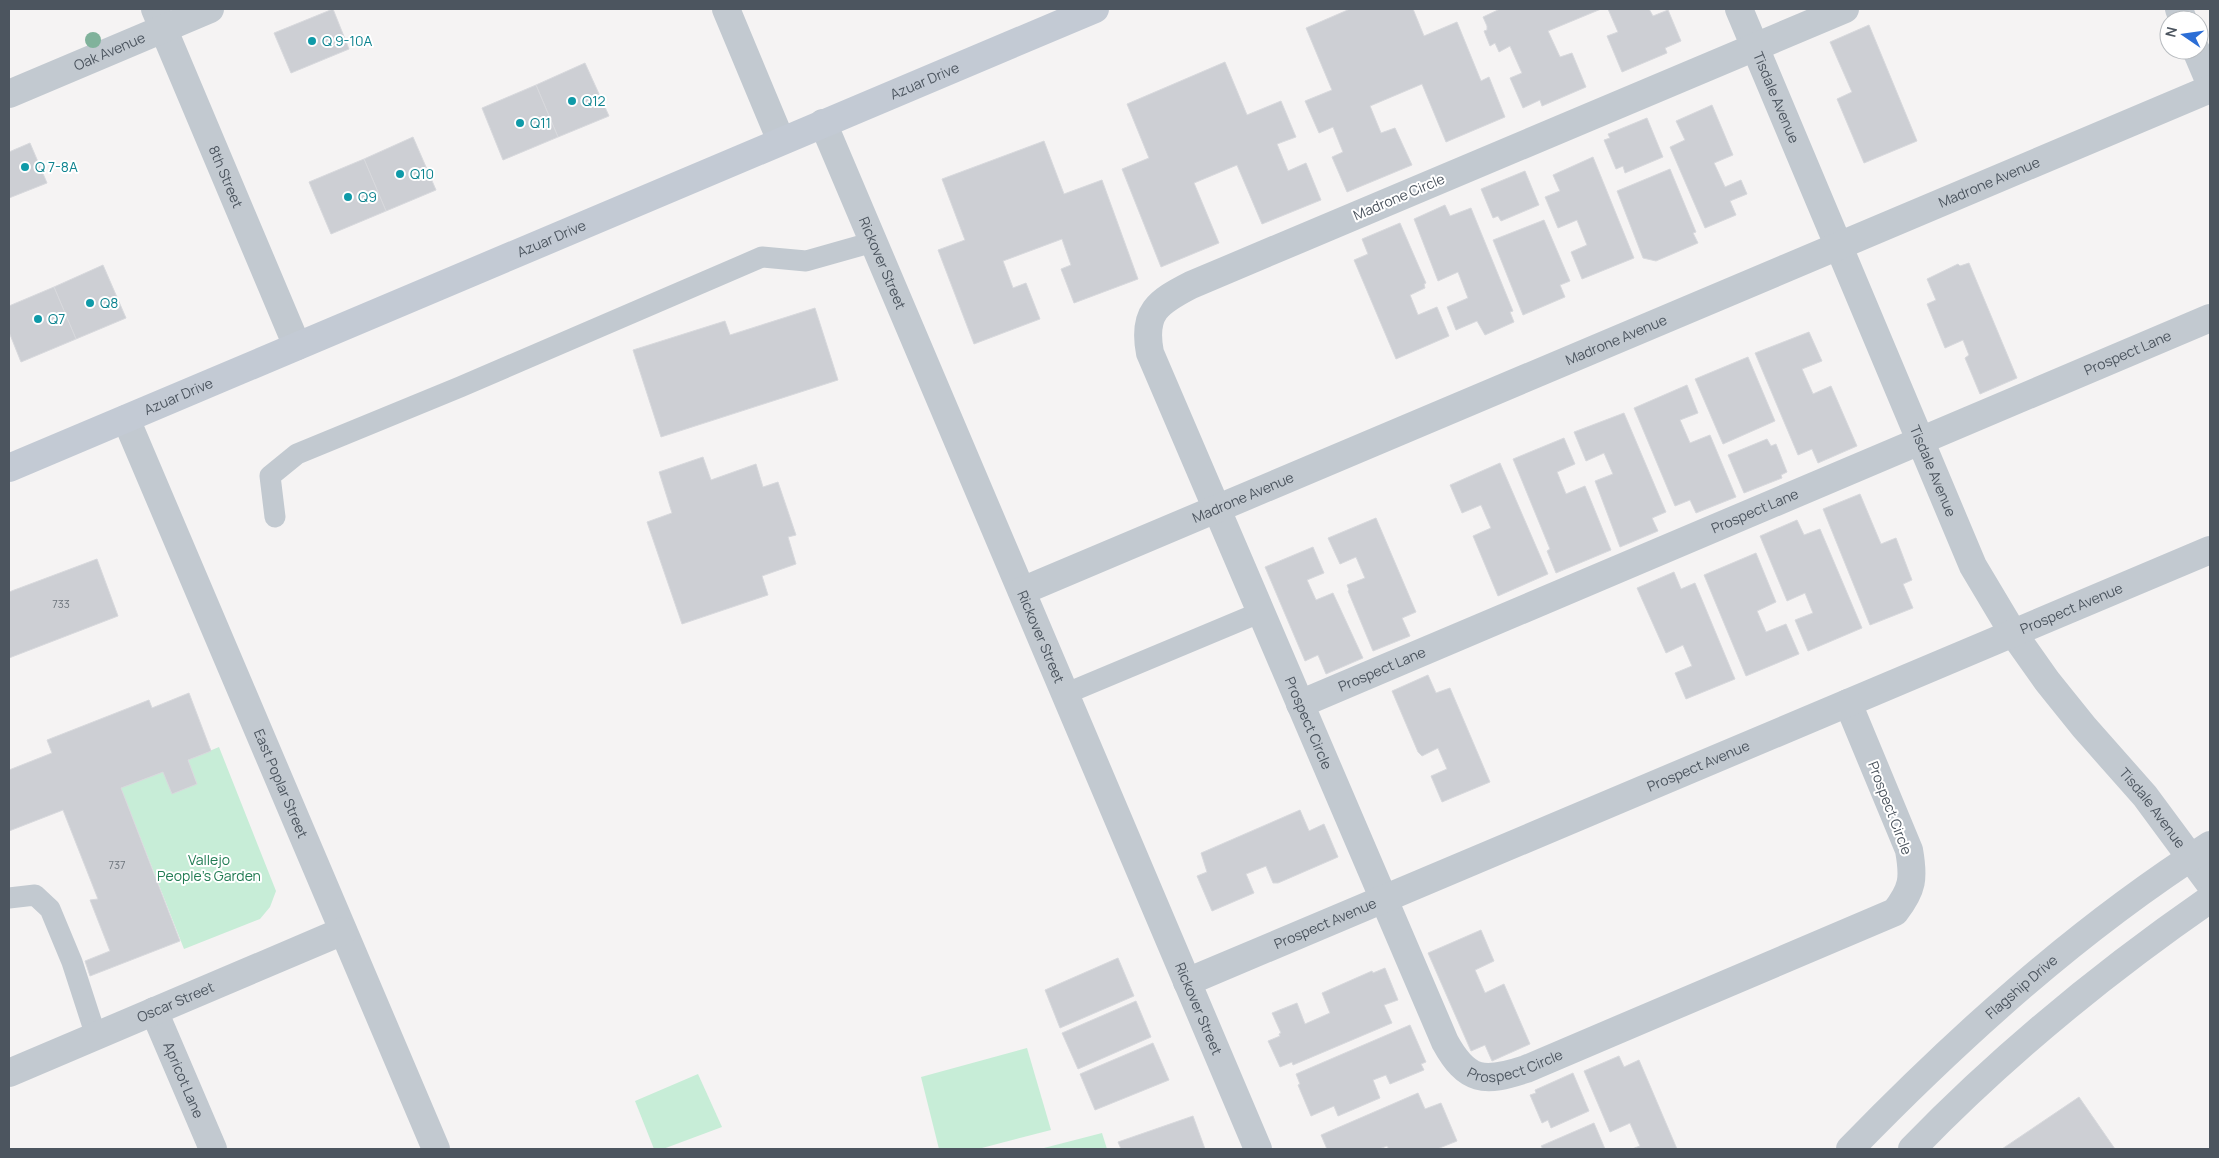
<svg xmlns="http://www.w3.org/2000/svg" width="2219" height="1158" font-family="Manrope,sans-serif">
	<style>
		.green { fill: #c7edd7 }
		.building { fill: #cdcfd4; stroke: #d8d9dd }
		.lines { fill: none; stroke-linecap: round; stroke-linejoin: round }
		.service { stroke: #c2c9d0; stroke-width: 21 }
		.minor { stroke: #c2c9d0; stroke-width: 28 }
		.tertiary { stroke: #c2c9d0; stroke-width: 28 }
		.secondary { stroke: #c3cad4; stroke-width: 28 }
		.tree { fill: #80b29b }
		.culture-dot { fill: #0f9aa8; stroke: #fff; stroke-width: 2 }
		.labels { text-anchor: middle; stroke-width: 4; stroke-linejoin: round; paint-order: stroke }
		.number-label { font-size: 11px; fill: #6c747c }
		.culture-label { font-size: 14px; fill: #0d838f; stroke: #fff; text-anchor: start }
		.street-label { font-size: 14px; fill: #4c555f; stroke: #fff }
		.park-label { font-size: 14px; fill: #217c53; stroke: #fff }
	</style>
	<rect width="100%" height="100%" fill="#f5f3f3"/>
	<!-- green -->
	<g class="green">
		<path d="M 219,747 L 276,891 L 270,907 L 260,919 L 184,949 L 121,788 L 163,772 L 197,784 L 188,760 Z"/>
		<path d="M 1027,1048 L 1051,1130 L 978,1149 L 939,1149 L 921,1077 Z"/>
		<path d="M 698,1074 L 722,1127 L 663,1149 L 654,1149 L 635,1101 Z"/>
		<path d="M 1102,1133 L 1107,1149 L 1040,1149 Z"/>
	</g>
	<!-- building -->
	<g class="building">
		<path d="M 333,9 L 349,49 L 291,73 L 274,33 Z"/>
		<path d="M 1350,9 L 1413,9 L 1424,36 L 1457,22 L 1481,81 L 1489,77 L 1505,117 L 1446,142 L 1422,84 L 1370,106 L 1381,133 L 1395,128 L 1412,165 L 1347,192 L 1332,157 L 1343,152 L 1333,127 L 1319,133 L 1305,101 L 1332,90 L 1306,28 Z"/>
		<path d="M 1500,9 L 1601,9 L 1548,31 L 1560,57 L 1572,53 L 1586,87 L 1542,106 L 1540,100 L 1523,108 L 1510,78 L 1522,73 L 1510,46 L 1499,52 L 1495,43 L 1490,46 L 1484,31 L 1487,30 L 1487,26 L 1483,17 Z"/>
		<path d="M 1608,9 L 1649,9 L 1653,16 L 1668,10 L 1681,41 L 1665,48 L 1667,53 L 1622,72 L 1607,36 L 1618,32 Z"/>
		<path d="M 1869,25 L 1917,141 L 1864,163 L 1837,99 L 1852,92 L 1830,42 Z"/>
		<path d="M 1225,62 L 1247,115 L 1281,101 L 1296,137 L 1277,144 L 1288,171 L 1306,163 L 1321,200 L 1262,224 L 1237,165 L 1194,183 L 1219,243 L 1161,267 L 1122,169 L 1149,158 L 1127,104 Z"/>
		<path d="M 585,63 L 609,116 L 558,137 L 536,85 Z"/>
		<path d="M 536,85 L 558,137 L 503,160 L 482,108 Z"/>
		<path d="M 1712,105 L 1733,155 L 1714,163 L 1725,187 L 1741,180 L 1747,194 L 1730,201 L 1736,215 L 1705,228 L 1670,147 L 1685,140 L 1676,121 Z"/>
		<path d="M 1647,118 L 1663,157 L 1625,173 L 1623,166 L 1616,169 L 1604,140 L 1610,138 L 1608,134 Z"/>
		<path d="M 413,137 L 436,190 L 386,211 L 364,159 Z"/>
		<path d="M 1044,141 L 1064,194 L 1102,180 L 1138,279 L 1074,303 L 1061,269 L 1071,265 L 1062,239 L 1003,261 L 1013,288 L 1026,283 L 1040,319 L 974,344 L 938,250 L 965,240 L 942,179 Z"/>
		<path d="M 30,143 L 47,183 L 9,198 L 9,152 Z"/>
		<path d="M 1593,157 L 1634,258 L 1582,279 L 1571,252 L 1587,245 L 1577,220 L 1558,228 L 1545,197 L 1560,191 L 1553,175 Z"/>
		<path d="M 364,159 L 386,211 L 331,234 L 309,182 Z"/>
		<path d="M 1670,169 L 1696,232 L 1693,233 L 1698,243 L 1656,261 L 1643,258 L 1617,191 Z"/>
		<path d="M 1525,171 L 1539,205 L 1501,221 L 1498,216 L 1493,218 L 1481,189 Z"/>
		<path d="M 1445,205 L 1450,216 L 1471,208 L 1513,311 L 1510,312 L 1514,322 L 1485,335 L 1477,321 L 1456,330 L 1447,307 L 1468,298 L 1458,272 L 1438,281 L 1414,219 Z"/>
		<path d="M 1544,220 L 1570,281 L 1560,285 L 1565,297 L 1523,315 L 1493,240 Z"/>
		<path d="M 1400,223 L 1426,283 L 1424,284 L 1425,288 L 1410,295 L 1418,315 L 1437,307 L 1449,336 L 1396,359 L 1354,260 L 1368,254 L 1362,239 Z"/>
		<path d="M 1969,263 L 2017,378 L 1980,394 L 1965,358 L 1969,355 L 1963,340 L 1945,348 L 1927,304 L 1936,300 L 1927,279 L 1958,264 L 1960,266 Z"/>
		<path d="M 103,265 L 126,318 L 76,339 L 54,287 Z"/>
		<path d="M 54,287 L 76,339 L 21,362 L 9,332 L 9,306 Z"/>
		<path d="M 815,308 L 838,380 L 661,437 L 633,350 L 725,321 L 730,335 Z"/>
		<path d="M 1809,332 L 1822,361 L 1802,369 L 1813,394 L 1831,386 L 1857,446 L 1818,463 L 1812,449 L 1798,455 L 1755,353 Z"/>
		<path d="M 1748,357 L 1775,421 L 1723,444 L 1695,379 Z"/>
		<path d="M 1687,385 L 1698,413 L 1680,420 L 1690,443 L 1710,435 L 1736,497 L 1696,513 L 1690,500 L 1675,506 L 1634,408 Z"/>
		<path d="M 1624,413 L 1666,512 L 1652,518 L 1658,531 L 1620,547 L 1595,481 L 1613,474 L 1604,453 L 1586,461 L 1574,432 Z"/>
		<path d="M 1564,438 L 1575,464 L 1557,472 L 1566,494 L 1585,486 L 1611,550 L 1556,573 L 1547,551 L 1550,549 L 1513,459 Z"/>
		<path d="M 1767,439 L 1771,446 L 1776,444 L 1787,472 L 1781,475 L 1782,478 L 1744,493 L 1728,455 Z"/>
		<path d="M 703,457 L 711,480 L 756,464 L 763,487 L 778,482 L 796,535 L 788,537 L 796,564 L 762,576 L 768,595 L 682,624 L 647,522 L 672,513 L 659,472 Z"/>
		<path d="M 1500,463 L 1548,574 L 1498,596 L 1473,536 L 1491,528 L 1481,505 L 1462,513 L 1450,485 Z"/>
		<path d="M 1860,494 L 1881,544 L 1896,538 L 1912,580 L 1903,584 L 1913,608 L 1870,625 L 1823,509 Z"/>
		<path d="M 1376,518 L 1416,612 L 1402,618 L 1410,636 L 1373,651 L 1348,591 L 1349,590 L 1347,585 L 1365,578 L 1356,557 L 1340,564 L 1328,538 Z"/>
		<path d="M 1797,520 L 1804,535 L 1820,529 L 1862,628 L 1808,651 L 1795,620 L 1813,613 L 1805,593 L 1787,601 L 1760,536 Z"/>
		<path d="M 1313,547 L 1324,573 L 1307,580 L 1316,600 L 1333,593 L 1363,658 L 1326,674 L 1318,655 L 1305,661 L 1265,567 Z"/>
		<path d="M 1756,553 L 1776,602 L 1757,611 L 1766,632 L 1786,624 L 1799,654 L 1746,676 L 1704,575 Z"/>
		<path d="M 97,559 L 118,616 L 9,658 L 9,592 Z"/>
		<path d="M 1674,572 L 1681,589 L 1695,583 L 1735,679 L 1686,699 L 1675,673 L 1692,666 L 1683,645 L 1666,653 L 1637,588 Z"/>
		<path d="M 1428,675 L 1436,693 L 1450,688 L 1490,782 L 1442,802 L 1431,776 L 1447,769 L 1438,748 L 1422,756 L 1418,752 L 1392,691 Z"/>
		<path d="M 189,693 L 211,751 L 188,760 L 197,784 L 172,794 L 163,772 L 121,788 L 180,941 L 90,976 L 85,961 L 110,951 L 90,900 L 98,899 L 63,810 L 9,831 L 9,770 L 52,753 L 47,740 L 149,700 L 152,708 Z"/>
		<path d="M 1300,810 L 1309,831 L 1324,824 L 1338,857 L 1278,883 L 1273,883 L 1266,866 L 1246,874 L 1254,893 L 1212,911 L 1197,876 L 1207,872 L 1201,853 Z"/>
		<path d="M 1481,930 L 1494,961 L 1475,970 L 1485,993 L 1504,984 L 1530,1044 L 1492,1061 L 1485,1045 L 1471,1051 L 1428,953 Z"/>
		<path d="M 1118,958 L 1134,996 L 1060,1028 L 1045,990 Z"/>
		<path d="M 1385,968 L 1398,1000 L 1384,1005 L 1392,1023 L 1293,1065 L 1292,1062 L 1280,1067 L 1268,1041 L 1280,1036 L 1279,1034 L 1281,1033 L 1272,1013 L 1297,1003 L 1305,1024 L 1330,1013 L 1322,993 L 1372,971 L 1373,973 Z"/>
		<path d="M 1136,1001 L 1151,1037 L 1078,1069 L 1062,1033 Z"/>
		<path d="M 1410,1025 L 1426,1062 L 1421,1064 L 1424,1070 L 1390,1084 L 1386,1075 L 1373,1080 L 1380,1098 L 1338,1116 L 1334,1106 L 1311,1116 L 1298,1085 L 1300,1084 L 1296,1074 Z"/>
		<path d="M 1153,1043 L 1169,1080 L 1095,1110 L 1080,1074 Z"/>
		<path d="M 1619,1056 L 1624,1067 L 1639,1060 L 1677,1149 L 1632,1149 L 1640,1146 L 1630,1123 L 1610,1132 L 1584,1071 Z"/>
		<path d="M 1573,1073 L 1589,1111 L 1551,1128 L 1548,1120 L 1542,1123 L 1530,1095 L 1536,1093 L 1535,1090 Z"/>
		<path d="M 1418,1093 L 1425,1109 L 1441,1103 L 1457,1141 L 1437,1149 L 1389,1149 L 1387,1146 L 1379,1149 L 1327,1149 L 1321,1135 Z"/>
		<path d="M 2079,1097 L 2115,1149 L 2002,1149 Z"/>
		<path d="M 1193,1116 L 1205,1149 L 1121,1149 L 1118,1142 Z"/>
		<path d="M 1594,1123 L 1605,1149 L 1543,1149 L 1541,1146 Z"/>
	</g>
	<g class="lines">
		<!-- service -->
		<g class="service">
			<path d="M 275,517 L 270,476 L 297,454 L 460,387 L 762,257 L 806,261 L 873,242"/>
			<path d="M 1065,694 L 1261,612"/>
			<path d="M 9,898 L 35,895 L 50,909 L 72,962 L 96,1036"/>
		</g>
		<!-- minor -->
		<g class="minor">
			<path id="s1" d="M 155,9 L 297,346"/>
			<path d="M 726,9 L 781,141"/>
			<path id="s2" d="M 1739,9 L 1973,566 L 2013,633 L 2047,681 L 2084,727 L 2145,796 L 2210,884"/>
			<path id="s3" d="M 1845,9 L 1191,285 C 1158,302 1142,312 1150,353 L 1445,1042 C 1467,1082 1484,1083 1526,1069 L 1895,912 C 1913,889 1914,878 1909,850 L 1848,703"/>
			<path d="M 2179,9 L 2183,20"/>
			<path d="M 2196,50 L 2210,83"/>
			<path id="s4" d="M 9,94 L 210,9"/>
			<path id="s5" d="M 823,123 L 1258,1149"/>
			<path id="s6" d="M 126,419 L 436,1149"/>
			<path id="s7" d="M 1022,591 L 2210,89"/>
			<path id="s8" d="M 1300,704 L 2210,318"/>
			<path id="s9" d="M 1187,982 L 2210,550"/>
			<path id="s10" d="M 154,1011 L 213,1149"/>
			<path id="s11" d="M 9,1073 L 343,931"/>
		</g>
		<!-- tertiary -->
		<g class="tertiary">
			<path id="s12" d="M 1850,1149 C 1960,1036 2077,930 2210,845"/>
			<path d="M 1912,1149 C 2003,1055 2103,973 2210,899"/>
		</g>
		<!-- secondary -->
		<path class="secondary" id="s13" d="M 9,468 L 1095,9"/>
	</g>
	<!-- trees -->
	<circle class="tree" cx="93" cy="40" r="8"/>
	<!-- markers -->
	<g class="culture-dot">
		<circle cx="312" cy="41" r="5"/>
		<circle cx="572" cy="101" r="5"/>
		<circle cx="520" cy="123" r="5"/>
		<circle cx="25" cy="167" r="5"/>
		<circle cx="400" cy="174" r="5"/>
		<circle cx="348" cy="197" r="5"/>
		<circle cx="90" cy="303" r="5"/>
		<circle cx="38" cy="319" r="5"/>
	</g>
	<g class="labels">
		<!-- number labels -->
		<g class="number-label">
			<text x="61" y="608">733</text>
			<text x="117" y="869">737</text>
		</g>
		<!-- culture labels -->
		<g class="culture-label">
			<text x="322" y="46">Q 9-10A</text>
			<text x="582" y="106">Q12</text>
			<text x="530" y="128">Q11</text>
			<text x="35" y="172">Q 7-8A</text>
			<text x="410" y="179">Q10</text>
			<text x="358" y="202">Q9</text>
			<text x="100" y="308">Q8</text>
			<text x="48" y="324">Q7</text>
		</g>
		<!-- street labels -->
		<g class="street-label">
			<text dy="5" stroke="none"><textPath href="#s4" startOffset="109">Oak Avenue</textPath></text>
			<text dy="5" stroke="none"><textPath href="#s13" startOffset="994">Azuar Drive</textPath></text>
			<text dy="5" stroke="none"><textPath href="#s2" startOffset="96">Tisdale Avenue</textPath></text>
			<text dy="5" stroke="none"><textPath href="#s1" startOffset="182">8th Street</textPath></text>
			<text dy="5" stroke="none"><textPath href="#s7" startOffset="1050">Madrone Avenue</textPath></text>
			<text transform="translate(1399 197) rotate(-23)" y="5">Madrone Circle</text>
			<text dy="5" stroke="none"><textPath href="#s13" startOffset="589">Azuar Drive</textPath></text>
			<text dy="5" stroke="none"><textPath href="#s5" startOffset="152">Rickover Street</textPath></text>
			<text dy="5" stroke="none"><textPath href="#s7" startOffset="645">Madrone Avenue</textPath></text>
			<text dy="5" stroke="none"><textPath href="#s8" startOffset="899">Prospect Lane</textPath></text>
			<text dy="5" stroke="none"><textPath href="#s13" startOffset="184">Azuar Drive</textPath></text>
			<text dy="5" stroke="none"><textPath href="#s2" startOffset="501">Tisdale Avenue</textPath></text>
			<text dy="5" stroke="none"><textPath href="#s7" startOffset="240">Madrone Avenue</textPath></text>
			<text dy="5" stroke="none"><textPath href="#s8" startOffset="494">Prospect Lane</textPath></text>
			<text dy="5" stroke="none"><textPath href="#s9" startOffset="960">Prospect Avenue</textPath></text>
			<text dy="5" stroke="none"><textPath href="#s5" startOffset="558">Rickover Street</textPath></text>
			<text dy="5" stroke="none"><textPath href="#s8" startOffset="89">Prospect Lane</textPath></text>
			<text dy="5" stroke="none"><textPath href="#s3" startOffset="1201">Prospect Circle</textPath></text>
			<text dy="5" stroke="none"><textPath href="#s9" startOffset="555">Prospect Avenue</textPath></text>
			<text dy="5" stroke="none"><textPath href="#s6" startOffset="396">East Poplar Street</textPath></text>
			<text transform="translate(1890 808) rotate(69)" y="5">Prospect Circle</text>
			<text dy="5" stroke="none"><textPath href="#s2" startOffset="906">Tisdale Avenue</textPath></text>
			<text dy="5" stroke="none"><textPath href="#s9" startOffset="150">Prospect Avenue</textPath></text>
			<text dy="5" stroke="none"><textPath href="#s12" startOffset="236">Flagship Drive</textPath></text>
			<text dy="5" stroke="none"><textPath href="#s11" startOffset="181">Oscar Street</textPath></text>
			<text dy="5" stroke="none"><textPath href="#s5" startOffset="962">Rickover Street</textPath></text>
			<text dy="5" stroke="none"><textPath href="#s3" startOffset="1635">Prospect Circle</textPath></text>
			<text dy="5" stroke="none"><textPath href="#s10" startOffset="75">Apricot Lane</textPath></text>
		</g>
		<!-- park labels -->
		<g class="park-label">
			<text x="209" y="865">Vallejo<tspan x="209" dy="16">People's Garden</tspan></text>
		</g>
	</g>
	<!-- border -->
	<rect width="2219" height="1158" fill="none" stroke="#4c555f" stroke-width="20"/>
	<!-- north arrow -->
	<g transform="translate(2184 35) rotate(283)"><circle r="24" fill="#ffffff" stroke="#b7bbbf"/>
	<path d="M0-4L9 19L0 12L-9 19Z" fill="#2c6ed6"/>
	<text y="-8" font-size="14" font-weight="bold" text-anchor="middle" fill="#4c555f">N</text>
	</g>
</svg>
